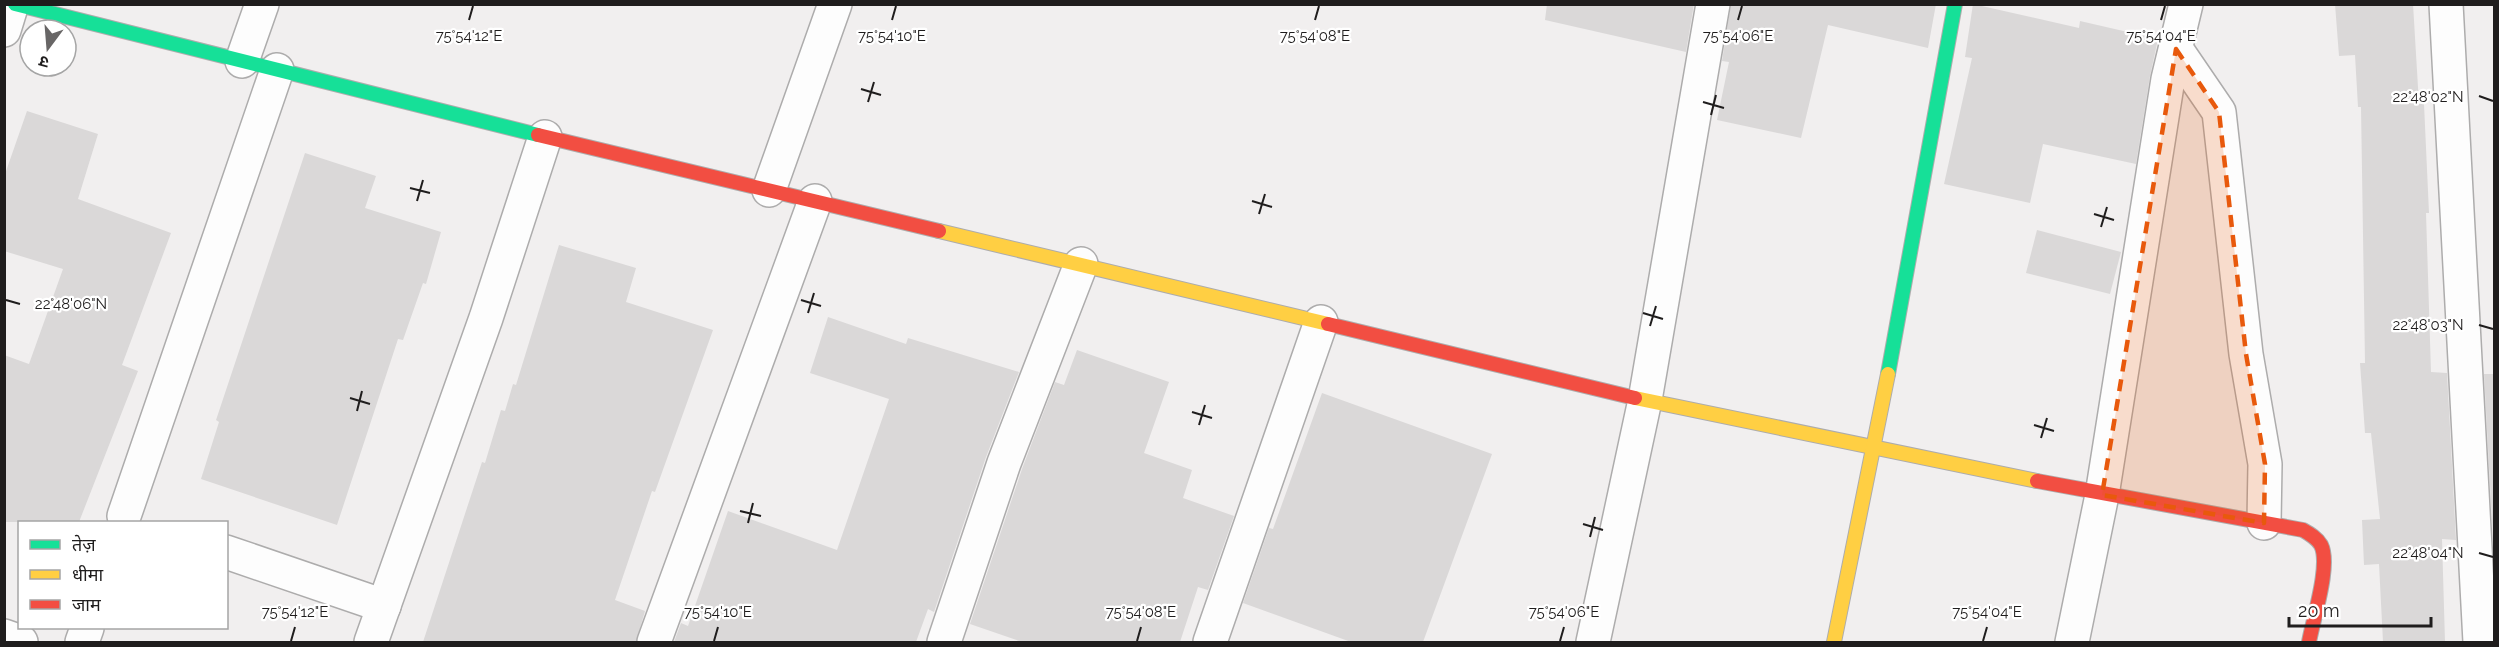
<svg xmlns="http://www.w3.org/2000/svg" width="2499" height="647" font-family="Raleway,'Noto Sans Devanagari',sans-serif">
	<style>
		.building { fill: #dad8d8 }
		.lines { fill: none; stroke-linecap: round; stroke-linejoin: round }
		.street-casing { stroke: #adacac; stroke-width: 36 }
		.fast-casing { stroke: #adacac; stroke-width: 16 }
		.slow-casing { stroke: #adacac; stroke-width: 16 }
		.jam-casing { stroke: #adacac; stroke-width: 16 }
		.street { stroke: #fdfdfd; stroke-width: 33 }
		.fast { stroke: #16e098; stroke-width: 14 }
		.slow { stroke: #ffcf43; stroke-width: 14 }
		.jam { stroke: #f24e42; stroke-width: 14 }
		.marked { fill: #e8590c; fill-opacity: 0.2; stroke: #e8590c; stroke-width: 4.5; stroke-dasharray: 12 8; stroke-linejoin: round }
		.ticks { fill: none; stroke: #1f1d1d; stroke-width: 2 }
		.ticks-label { font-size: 15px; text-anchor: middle; fill: #1f1d1d; stroke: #fff; stroke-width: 4.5; stroke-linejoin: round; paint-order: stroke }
	</style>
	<rect width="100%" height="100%" fill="#f1efef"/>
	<!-- building -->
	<g class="building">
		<path d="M 1547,4 L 1694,4 L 1686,52 L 1545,20 Z"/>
		<path d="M 1731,4 L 1936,4 L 1928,48 L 1828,25 L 1801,138 L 1717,120 L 1729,62 L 1722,61 Z"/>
		<path d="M 1973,4 L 2079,28 L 2080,21 L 2158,39 L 2150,76 L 2136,164 L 2043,144 L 2030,203 L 1944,184 L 1972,58 L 1965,57 Z"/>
		<path d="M 2335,4 L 2413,4 L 2419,104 L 2424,104 L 2429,213 L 2426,213 L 2431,372 L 2447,373 L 2456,540 L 2442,539 L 2445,642 L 2383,642 L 2379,564 L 2364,565 L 2362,520 L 2380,519 L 2371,433 L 2365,433 L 2360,363 L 2365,363 L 2361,107 L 2358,107 L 2355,55 L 2339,56 Z"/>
		<path d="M 27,111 L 98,134 L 78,199 L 171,233 L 122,365 L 138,371 L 79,522 L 4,522 L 4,355 L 29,364 L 63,269 L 4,251 L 4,177 Z"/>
		<path d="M 305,153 L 376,176 L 365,208 L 441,232 L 426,284 L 423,283 L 403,340 L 398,339 L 337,525 L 201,479 L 219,422 L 216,420 Z"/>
		<path d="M 2037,230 L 2121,252 L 2110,294 L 2026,273 Z"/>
		<path d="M 559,245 L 636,268 L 626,302 L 713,330 L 655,492 L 652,491 L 615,600 L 645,611 L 636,642 L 423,642 L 482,462 L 485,463 L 501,410 L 505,411 L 513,384 L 516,385 Z"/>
		<path d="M 828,317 L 906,344 L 908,338 L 1019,372 L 986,457 L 934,612 L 928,609 L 916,642 L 674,642 L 681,623 L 688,626 L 728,511 L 837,550 L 889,399 L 810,373 Z"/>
		<path d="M 1077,350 L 1169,382 L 1144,453 L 1192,470 L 1183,498 L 1234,516 L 1208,590 L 1198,587 L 1180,642 L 1022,642 L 970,624 L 1022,469 L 1055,382 L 1064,385 Z"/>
		<path d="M 2484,374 L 2494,374 L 2494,540 L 2493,540 Z"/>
		<path d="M 1322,393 L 1492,454 L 1423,642 L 1351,642 L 1243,603 L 1269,528 L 1273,529 Z"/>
	</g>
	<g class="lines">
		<defs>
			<g id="street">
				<path d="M 2446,4 L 2480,642"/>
				<path d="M 4,30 L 12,4"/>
				<path d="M 2176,49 L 2219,112 L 2246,354 L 2265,464 L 2264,523"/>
				<path d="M 242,61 L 262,4"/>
				<path d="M 769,190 L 835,4"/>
				<path d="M 124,516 L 277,70"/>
				<path d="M 226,552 L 384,606"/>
				<path d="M 4,636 L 21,642"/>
				<path d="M 82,642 L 87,628"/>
				<path d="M 371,642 L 486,318 L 545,137"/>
				<path d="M 654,642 L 815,201"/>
				<path d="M 944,642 L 1004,463 L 1081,264"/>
				<path d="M 1210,642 L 1321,322"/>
				<path d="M 1593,642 L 1645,400 L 1713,4"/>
				<path d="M 2072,642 L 2102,495 L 2168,79 L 2186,4"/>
			</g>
			<g id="fast">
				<path d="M 15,4 L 538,135"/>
				<path d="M 1888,374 L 1955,4"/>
			</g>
			<g id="slow">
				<path d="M 939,231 L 1328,324"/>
				<path d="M 1635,398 L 2037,481"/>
				<path d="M 1834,642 L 1888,374"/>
			</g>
			<g id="jam">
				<path d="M 538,135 L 939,231"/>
				<path d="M 1328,324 L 1635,398"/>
				<path d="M 2037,481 L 2303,530 C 2310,534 2317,538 2321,545 C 2331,565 2313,619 2309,642"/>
			</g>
		</defs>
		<!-- street casing -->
		<use href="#street" class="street-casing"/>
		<!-- fast casing -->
		<use href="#fast" class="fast-casing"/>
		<!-- slow casing -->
		<use href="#slow" class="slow-casing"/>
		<!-- jam casing -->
		<use href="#jam" class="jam-casing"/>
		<!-- street -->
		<use href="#street" class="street"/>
		<!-- fast -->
		<use href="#fast" class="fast"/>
		<!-- slow -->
		<use href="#slow" class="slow"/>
		<!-- jam -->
		<use href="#jam" class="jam"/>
	</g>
	<!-- marked area -->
	<path class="marked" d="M 2176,49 L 2219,112 L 2246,354 L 2265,464 L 2264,523 L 2102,495 Z"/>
	<!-- ticks -->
	<path class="ticks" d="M 469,20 L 473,6M 892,20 L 896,6M 1315,20 L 1319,6M 1738,20 L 1742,6M 2161,20 L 2165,6M 861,89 L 881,95M 2479,96 L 2493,101M 868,102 L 874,82M 1703,102 L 1724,108M 1711,115 L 1716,95M 410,188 L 430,193M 417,201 L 423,180M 1252,201 L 1272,207M 1259,214 L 1265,194M 2094,214 L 2114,220M 2101,227 L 2107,207M 6,300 L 20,304M 801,300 L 821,306M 808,313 L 814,293M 1643,313 L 1663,319M 2479,325 L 2493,329M 1650,326 L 1656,306M 350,398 L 370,404M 357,411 L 362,391M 1192,412 L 1212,418M 1199,425 L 1205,405M 2034,425 L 2054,431M 2041,438 L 2047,418M 740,511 L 761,516M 748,523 L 753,503M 1583,524 L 1603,530M 1590,537 L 1595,517M 2479,553 L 2493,557M 291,641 L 295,627M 714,641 L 718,627M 1137,641 L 1141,627M 1560,641 L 1564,627M 1983,641 L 1987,627"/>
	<g class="ticks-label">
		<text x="469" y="41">75°54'12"E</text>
		<text x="892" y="41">75°54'10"E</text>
		<text x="1315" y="41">75°54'08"E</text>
		<text x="1738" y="41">75°54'06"E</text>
		<text x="2161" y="41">75°54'04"E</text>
		<text x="2428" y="102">22°48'02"N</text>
		<text x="71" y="309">22°48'06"N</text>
		<text x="2428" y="330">22°48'03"N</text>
		<text x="2428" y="558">22°48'04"N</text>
		<text x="295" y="617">75°54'12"E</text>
		<text x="718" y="617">75°54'10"E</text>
		<text x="1141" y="617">75°54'08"E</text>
		<text x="1987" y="617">75°54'04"E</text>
		<text x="1564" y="617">75°54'06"E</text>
	</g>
	<!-- border -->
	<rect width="2499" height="647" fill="none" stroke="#1f1d1d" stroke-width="12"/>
	<!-- legend -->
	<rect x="18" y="521" width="210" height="108" fill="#ffffff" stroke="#a5a5a5" stroke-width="1.5"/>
	<rect x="30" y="540" width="30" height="9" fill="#16e098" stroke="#a5a5a5" stroke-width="1.5"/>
	<text x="72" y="551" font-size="18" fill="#1f1d1d">तेज़</text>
	<rect x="30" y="570" width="30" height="9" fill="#ffcf43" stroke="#a5a5a5" stroke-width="1.5"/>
	<text x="72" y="581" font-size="18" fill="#1f1d1d">धीमा</text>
	<rect x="30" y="600" width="30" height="9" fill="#f24e42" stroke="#a5a5a5" stroke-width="1.5"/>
	<text x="72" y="611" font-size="18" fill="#1f1d1d">जाम</text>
	<!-- north arrow -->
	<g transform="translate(48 48) rotate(196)"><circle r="28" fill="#ffffff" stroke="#a5a5a5" stroke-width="1.5"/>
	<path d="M0-4.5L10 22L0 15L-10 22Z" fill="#686666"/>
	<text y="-9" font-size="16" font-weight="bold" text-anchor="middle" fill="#1f1d1d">उ</text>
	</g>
	<!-- scale -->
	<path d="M2289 617v9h142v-9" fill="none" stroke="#1f1d1d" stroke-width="3"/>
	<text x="2298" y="617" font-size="18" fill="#1f1d1d" stroke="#ffffff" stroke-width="4.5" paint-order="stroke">20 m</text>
</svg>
